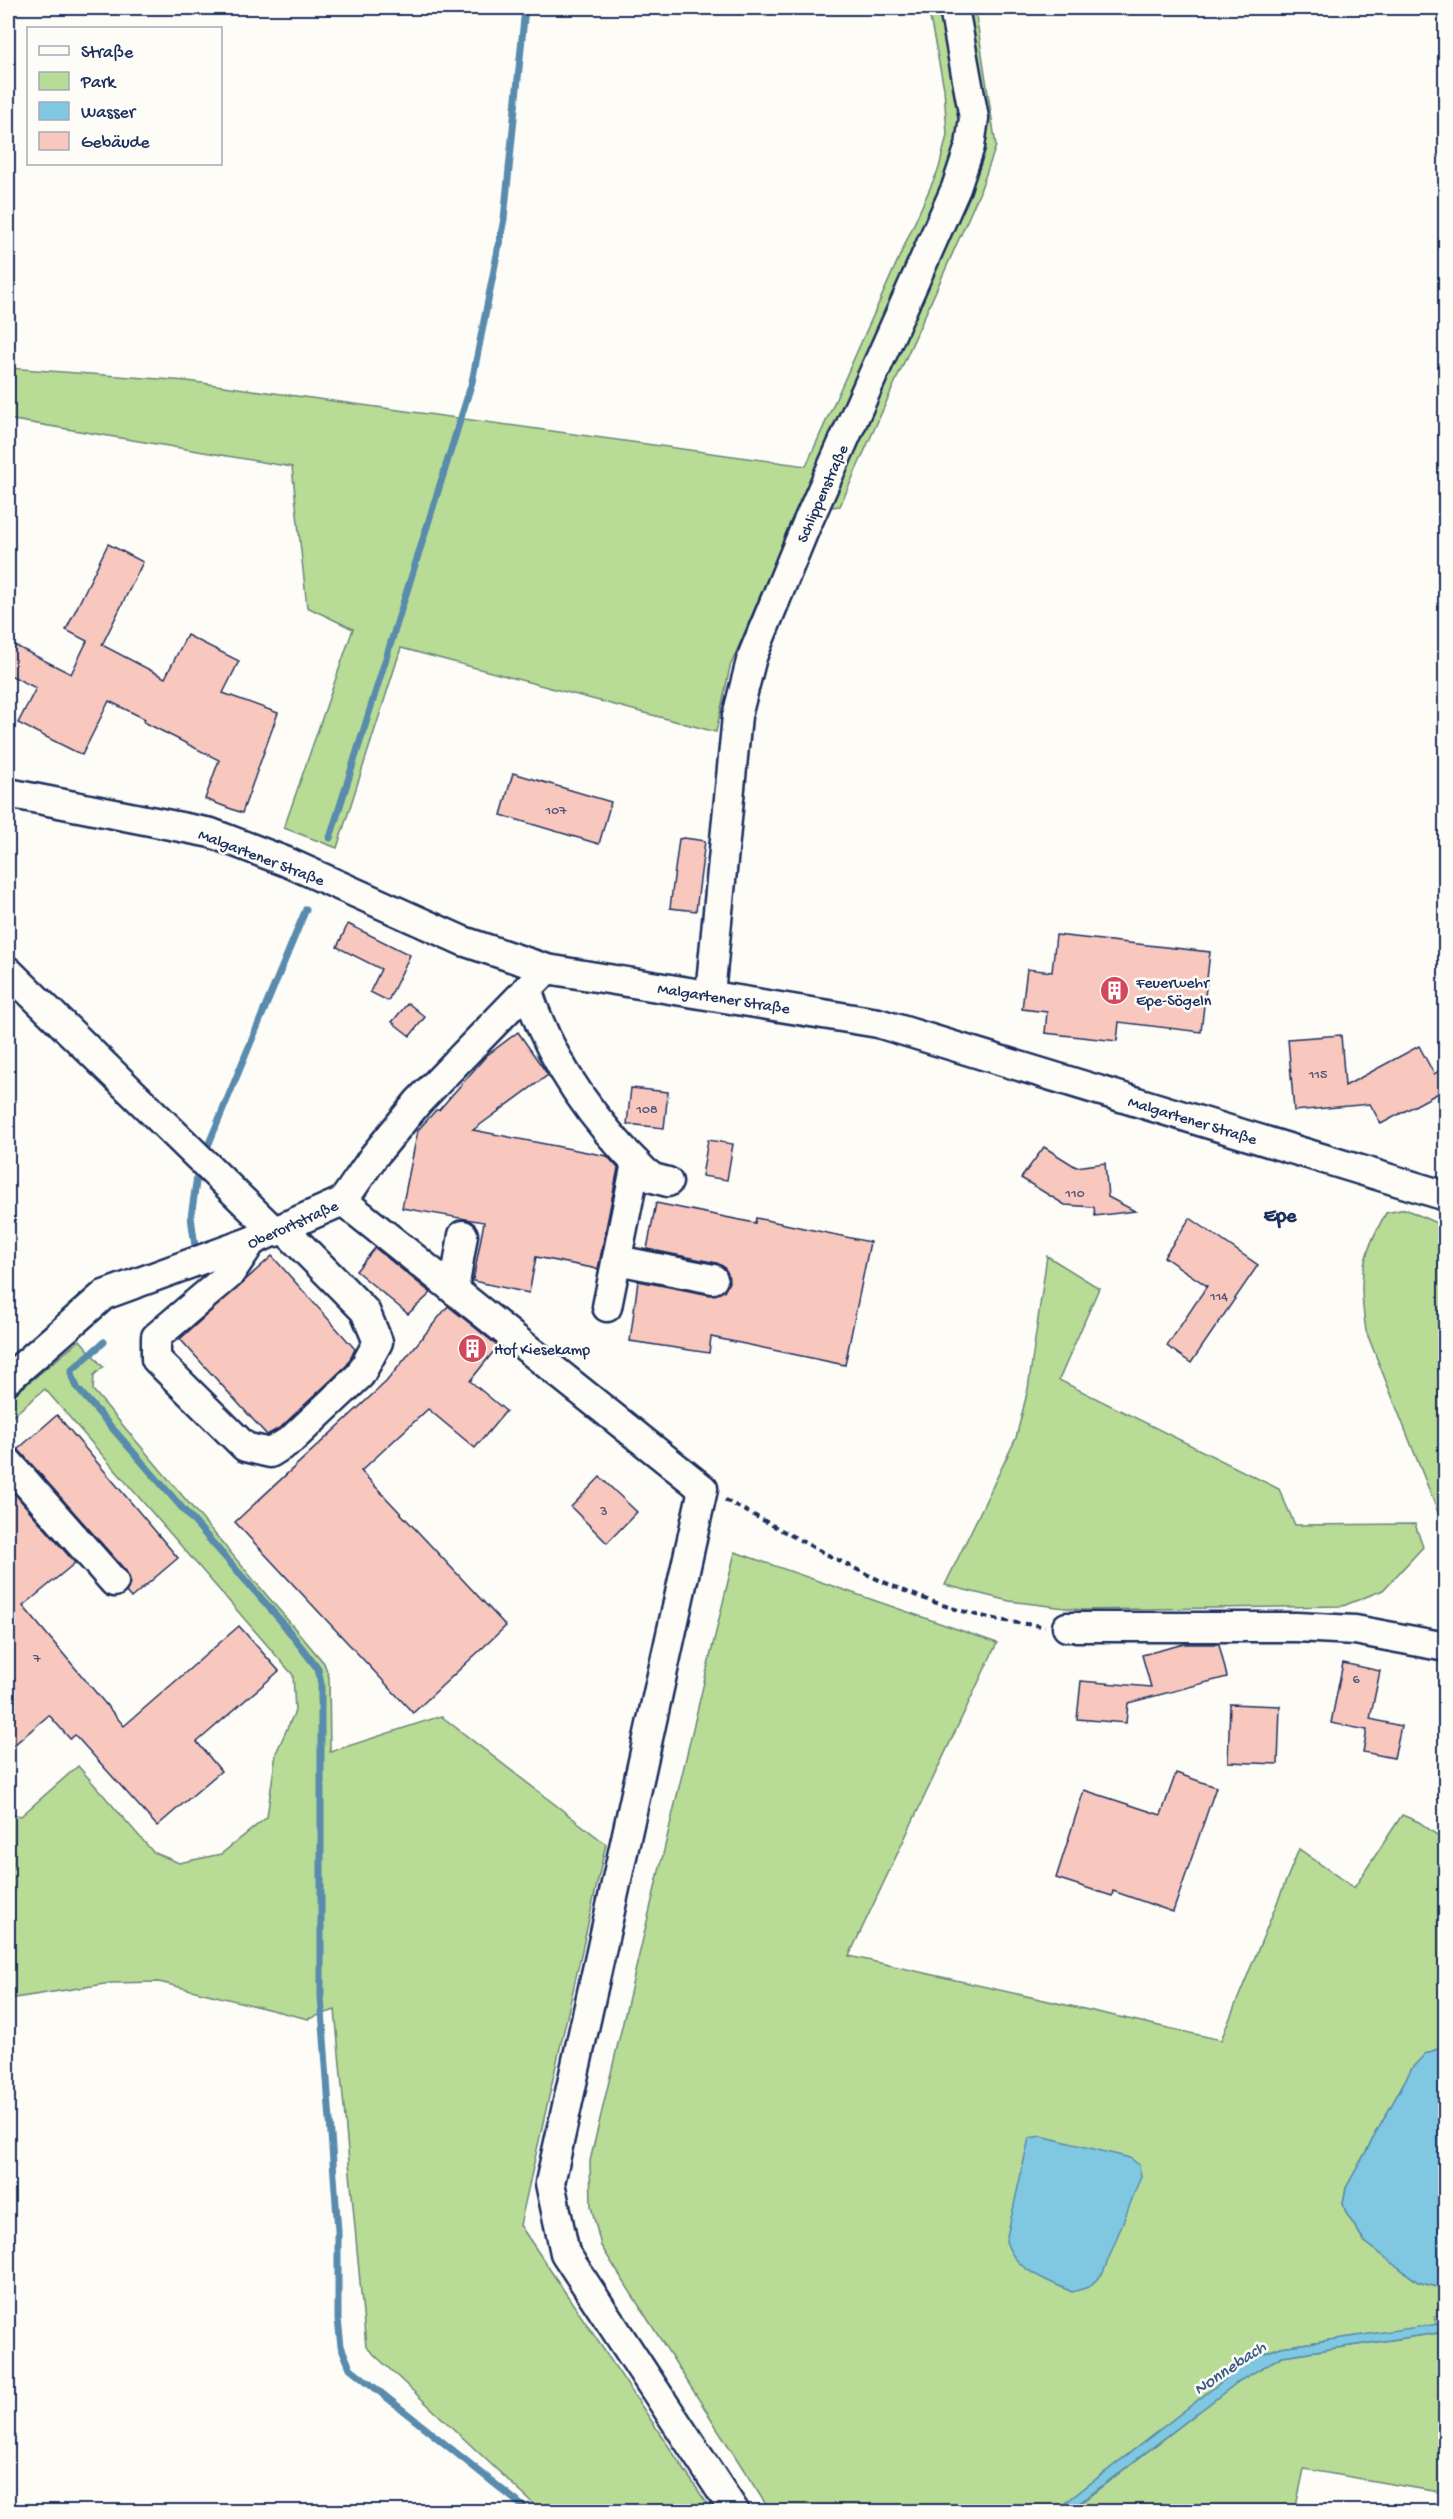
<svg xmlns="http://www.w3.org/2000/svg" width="1453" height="2519" font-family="'Gochi Hand',sans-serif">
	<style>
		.green { fill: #b8db95; stroke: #6a857a; stroke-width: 1.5 }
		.water { fill: #80c8e1; stroke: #588bad; stroke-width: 1.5 }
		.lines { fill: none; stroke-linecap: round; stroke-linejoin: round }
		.stream { stroke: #588bad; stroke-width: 7 }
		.building { fill: #f8c8bf; stroke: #1b2f5e; stroke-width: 1.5 }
		.minor-casing { stroke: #1b2f5e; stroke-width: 33 }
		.path { stroke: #1b2f5e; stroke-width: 4; stroke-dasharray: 6 4.5; stroke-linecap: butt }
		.minor { stroke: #fdfcf7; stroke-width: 28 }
		.labels { text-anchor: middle; stroke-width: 5; stroke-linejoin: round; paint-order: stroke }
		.number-label { font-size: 14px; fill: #525576 }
		.street-label { font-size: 16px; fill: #1b2f5e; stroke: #fdfcf7 }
		.poi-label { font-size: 16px; fill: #1b2f5e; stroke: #fdfcf7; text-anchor: start }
		.water-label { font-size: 18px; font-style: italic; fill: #395d85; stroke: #fdfcf7 }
		.quarter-label { font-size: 20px; font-weight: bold; fill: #1b2f5e; stroke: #fdfcf7 }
	</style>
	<rect width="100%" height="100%" fill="#fdfcf7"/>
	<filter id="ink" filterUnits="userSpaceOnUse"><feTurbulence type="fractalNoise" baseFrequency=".0167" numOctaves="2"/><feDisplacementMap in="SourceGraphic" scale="12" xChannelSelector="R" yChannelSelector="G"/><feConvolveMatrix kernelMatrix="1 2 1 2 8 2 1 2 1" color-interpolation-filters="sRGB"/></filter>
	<g filter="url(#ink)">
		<!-- green -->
		<g class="green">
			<path d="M 928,8 L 975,8 L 996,146 L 979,194 L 840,506 L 796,511 L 730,667 L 716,732 L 401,648 L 337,848 L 284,828 L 353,629 L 307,607 L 292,467 L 8,419 L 8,368 L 187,381 L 806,466 L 939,168 L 947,135 L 944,88 Z"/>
			<path d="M 1405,1209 L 1445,1227 L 1445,1530 L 1366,1331 C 1358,1280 1360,1258 1386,1213 Z"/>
			<path d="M 1047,1256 L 1099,1288 L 1059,1380 L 1279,1489 L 1295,1525 L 1415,1524 L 1423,1547 L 1383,1590 L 1343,1606 L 1082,1610 L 1009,1601 L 945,1585 L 1016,1438 L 1028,1389 Z"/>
			<path d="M 80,1340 L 103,1367 L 94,1375 L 93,1390 L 324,1663 L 329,1677 L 330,1752 L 441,1716 L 606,1844 L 520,2225 L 712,2511 L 541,2511 L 366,2347 L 335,2010 L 308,2019 L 159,1982 L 111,1983 L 8,1999 L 8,1813 L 21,1816 L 78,1766 L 153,1852 L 179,1863 L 221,1854 L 267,1817 L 276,1753 L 295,1711 L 293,1675 L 45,1389 L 8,1420 L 8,1400 Z"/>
			<path d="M 735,1552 L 997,1643 L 849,1956 L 1221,2040 L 1299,1849 L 1354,1888 L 1402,1815 L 1419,1822 L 1445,1841 L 1445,2048 L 1442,2047 L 1412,2068 L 1346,2188 L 1343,2203 L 1346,2213 L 1365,2242 L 1418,2282 L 1445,2289 L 1445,2315 L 1435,2317 L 1436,2325 L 1281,2347 L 1260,2355 L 1238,2369 L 1055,2511 L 770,2511 L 601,2246 L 591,2206 L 590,2161 Z"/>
			<path d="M 1445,2332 L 1445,2493 L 1304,2469 L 1295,2511 L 1069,2512 L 1239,2381 L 1282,2356 Z"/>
		</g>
		<!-- water -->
		<g class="water">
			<path d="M 1442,2047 L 1446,2048 L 1445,2289 L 1418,2282 L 1365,2242 L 1346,2213 L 1343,2203 L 1346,2188 L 1412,2068 L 1425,2054 Z"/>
			<path d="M 1041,2136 L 1130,2158 L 1139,2165 L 1141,2176 L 1103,2273 L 1089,2287 L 1072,2292 C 1045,2279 1015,2271 1006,2241 L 1029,2138 Z"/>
			<path d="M 1445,2323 L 1445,2332 L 1282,2356 L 1239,2381 L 1069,2511 L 1055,2511 L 1238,2369 L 1260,2355 L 1281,2347 Z"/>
		</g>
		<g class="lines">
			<!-- stream -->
			<g class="stream">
				<path d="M 330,838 L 472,382 L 504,219 L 525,8"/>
				<path d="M 205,1153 L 306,909"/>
				<path d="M 195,1246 L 191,1217 L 198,1169"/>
				<path d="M 104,1342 L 72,1370 L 72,1377 L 78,1389 L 281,1621 L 318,1669 L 321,1684 L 321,1997 L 338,2231 L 338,2319 L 341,2346 L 350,2368 L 530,2512"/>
			</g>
		</g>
		<!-- building -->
		<g class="building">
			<path d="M 108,544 L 143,562 L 102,645 L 165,678 L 187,635 L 239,661 L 223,693 L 278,713 L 242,813 L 205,799 L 219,760 L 144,722 L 145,719 L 109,701 L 82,755 L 18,723 L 36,688 L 8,674 L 8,642 L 71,674 L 87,641 L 66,630 Z"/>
			<path d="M 513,773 L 611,802 L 599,844 L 501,815 Z"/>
			<path d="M 684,838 L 705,841 L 696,911 L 670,908 L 679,839 Z"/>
			<path d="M 348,924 L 410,955 L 388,1001 L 370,992 L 381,969 L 337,947 Z"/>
			<path d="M 1056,935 L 1210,952 L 1201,1032 L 1119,1022 L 1117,1041 L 1045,1033 L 1047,1012 L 1022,1009 L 1027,969 L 1052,972 Z"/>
			<path d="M 408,1003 L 425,1017 L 410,1036 L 392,1022 Z"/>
			<path d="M 518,1032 L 548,1075 L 473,1130 L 607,1156 L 618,1168 L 598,1269 L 536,1257 L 529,1293 L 473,1281 L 484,1222 L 402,1208 L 418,1130 L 436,1110 L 439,1110 L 486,1056 Z"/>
			<path d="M 1341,1035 L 1345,1086 L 1419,1046 L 1434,1074 L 1446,1067 L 1446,1089 L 1381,1124 L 1370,1104 L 1294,1111 L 1288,1039 Z"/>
			<path d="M 631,1088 L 668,1092 L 664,1128 L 627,1124 Z"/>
			<path d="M 708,1140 L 733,1144 L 727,1180 L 702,1176 Z"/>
			<path d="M 1044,1147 L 1076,1167 L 1105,1163 L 1108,1197 L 1135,1211 L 1095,1216 L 1094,1207 L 1065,1205 L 1021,1178 Z"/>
			<path d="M 656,1203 L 755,1223 L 756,1218 L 870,1242 L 845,1365 L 711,1337 L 709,1353 L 630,1341 L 638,1281 L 710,1295 L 725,1290 L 729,1282 L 724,1267 L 717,1263 L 647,1249 Z"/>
			<path d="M 1190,1218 L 1258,1265 L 1191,1363 L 1167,1346 L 1207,1286 L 1164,1257 Z"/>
			<path d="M 375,1248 L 431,1293 L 408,1314 L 356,1271 Z"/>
			<path d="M 272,1256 L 355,1349 L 347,1365 L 281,1427 L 267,1435 L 180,1339 Z"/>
			<path d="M 448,1306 L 498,1346 L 470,1381 L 506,1411 L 475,1448 L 428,1409 L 361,1471 L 506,1626 L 413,1713 L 235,1522 L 386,1382 Z"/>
			<path d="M 57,1415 L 178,1558 L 131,1598 L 126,1592 L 130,1579 L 126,1571 L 18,1449 Z"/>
			<path d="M 600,1477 L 637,1512 L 607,1543 L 571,1507 Z"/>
			<path d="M 8,1486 L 75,1563 L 23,1606 L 124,1726 L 239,1626 L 279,1671 L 197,1742 L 221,1771 L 157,1826 L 75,1735 L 70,1739 L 49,1715 L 8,1750 Z"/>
			<path d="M 1184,1644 L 1219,1644 L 1227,1677 L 1128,1703 L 1126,1723 L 1077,1719 L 1081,1681 L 1151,1687 L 1142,1655 Z"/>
			<path d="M 1343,1663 L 1380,1671 L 1370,1719 L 1401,1726 L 1394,1758 L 1363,1752 L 1367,1730 L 1331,1723 Z"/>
			<path d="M 1230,1704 L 1280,1706 L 1278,1764 L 1228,1762 Z"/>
			<path d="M 1176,1773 L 1216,1787 L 1173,1912 L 1113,1891 L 1112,1896 L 1056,1878 L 1084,1790 L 1161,1815 Z"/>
		</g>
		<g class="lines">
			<defs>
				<g id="minor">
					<path d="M 8,793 L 211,833 L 287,862 L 463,941 L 547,969 L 878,1023 L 1446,1196"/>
					<path d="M 8,971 L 275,1232"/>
					<path d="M 527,989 C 549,1059 593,1121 645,1172 L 653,1178 L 668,1182"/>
					<path d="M 710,994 L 737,716 L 752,657 L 805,528 L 956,188 L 970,146 L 974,118 L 954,8"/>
					<path d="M 343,1201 L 703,1489 L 550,2183 L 565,2253 L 735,2512"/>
					<path d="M 252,1241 L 229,1275 L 156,1337 L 156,1359 L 245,1447 L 270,1453 L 291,1440 L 360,1375 L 378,1342 L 365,1311 L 283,1228"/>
					<path d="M 617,1260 L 713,1279"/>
					<path d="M 454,1290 L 463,1235"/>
					<path d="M 607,1307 L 636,1163"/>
					<path d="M 8,1379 L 104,1295 L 252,1241 L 343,1201 L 374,1156 L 418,1102 L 547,969"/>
					<path d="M 8,1462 L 114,1582"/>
					<path d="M 1067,1627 L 1296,1627 L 1355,1630 L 1446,1647"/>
				</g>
			</defs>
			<!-- minor casing -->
			<use href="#minor" class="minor-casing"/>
			<!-- path -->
			<path class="path" d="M 725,1500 C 829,1554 925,1617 1045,1626"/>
			<!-- minor -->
			<use href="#minor" class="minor"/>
		</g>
	</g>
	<!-- icons -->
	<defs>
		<symbol id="building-disc" viewBox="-11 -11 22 22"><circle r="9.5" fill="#d1495b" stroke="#fdfcf7"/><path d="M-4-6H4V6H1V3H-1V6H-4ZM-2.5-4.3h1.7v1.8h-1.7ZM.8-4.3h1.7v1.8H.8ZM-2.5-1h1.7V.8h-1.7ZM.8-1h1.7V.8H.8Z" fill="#fff"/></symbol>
	</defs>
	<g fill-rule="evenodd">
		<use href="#building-disc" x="1098" y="974" width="33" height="33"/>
		<use href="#building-disc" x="456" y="1332" width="33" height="33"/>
	</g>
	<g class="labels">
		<!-- number labels -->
		<g class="number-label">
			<text x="556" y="814">107</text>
			<text x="1318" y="1078">115</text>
			<text x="647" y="1113">108</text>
			<text x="1075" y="1197">110</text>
			<text x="1219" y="1300">114</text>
			<text x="604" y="1515">3</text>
			<text x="37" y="1662">7</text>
			<text x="1356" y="1683">6</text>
		</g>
		<!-- street labels -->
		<g class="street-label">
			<text transform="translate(821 493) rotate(-66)" y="6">Schlippenstraße</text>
			<text transform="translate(262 856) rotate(21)" y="6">Malgartener Straße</text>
			<text transform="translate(724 997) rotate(9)" y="6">Malgartener Straße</text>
			<text transform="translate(1193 1119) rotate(17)" y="6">Malgartener Straße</text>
			<text transform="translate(292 1223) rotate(-24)" y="6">Oberortstraße</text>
		</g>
		<!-- poi labels -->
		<g class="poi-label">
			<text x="1136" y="987">Feuerwehr<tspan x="1136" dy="18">Epe-Sögeln</tspan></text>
			<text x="494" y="1354">Hof Kiesekamp</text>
		</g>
		<!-- water labels -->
		<g class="water-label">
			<text transform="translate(1229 2367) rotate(-34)" y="6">Nonnebach</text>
		</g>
		<!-- quarter labels -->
		<g class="quarter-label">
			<text x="1280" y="1221">Epe</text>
		</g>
	</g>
	<!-- margin -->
	<rect width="1453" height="2519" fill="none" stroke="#fdfcf7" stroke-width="30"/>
	<rect x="15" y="15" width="1423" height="2489" fill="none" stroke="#1b2f5e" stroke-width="2" filter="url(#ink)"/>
	<!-- legend -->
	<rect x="27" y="27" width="195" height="138" fill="#fdfcf7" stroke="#a3aaba" stroke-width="1.5"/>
	<rect x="39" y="46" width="30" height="9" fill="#fdfcf7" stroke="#a3aaba" stroke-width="1.5"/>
	<text x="81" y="57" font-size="18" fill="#1b2f5e">Straße</text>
	<rect x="39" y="72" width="30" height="18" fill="#b8db95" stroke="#a3aaba" stroke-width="1.5"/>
	<text x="81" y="87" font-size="18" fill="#1b2f5e">Park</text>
	<rect x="39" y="102" width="30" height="18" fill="#80c8e1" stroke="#a3aaba" stroke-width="1.5"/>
	<text x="81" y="117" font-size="18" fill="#1b2f5e">Wasser</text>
	<rect x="39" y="132" width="30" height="18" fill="#f8c8bf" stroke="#a3aaba" stroke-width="1.5"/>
	<text x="81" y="147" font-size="18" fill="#1b2f5e">Gebäude</text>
</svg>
